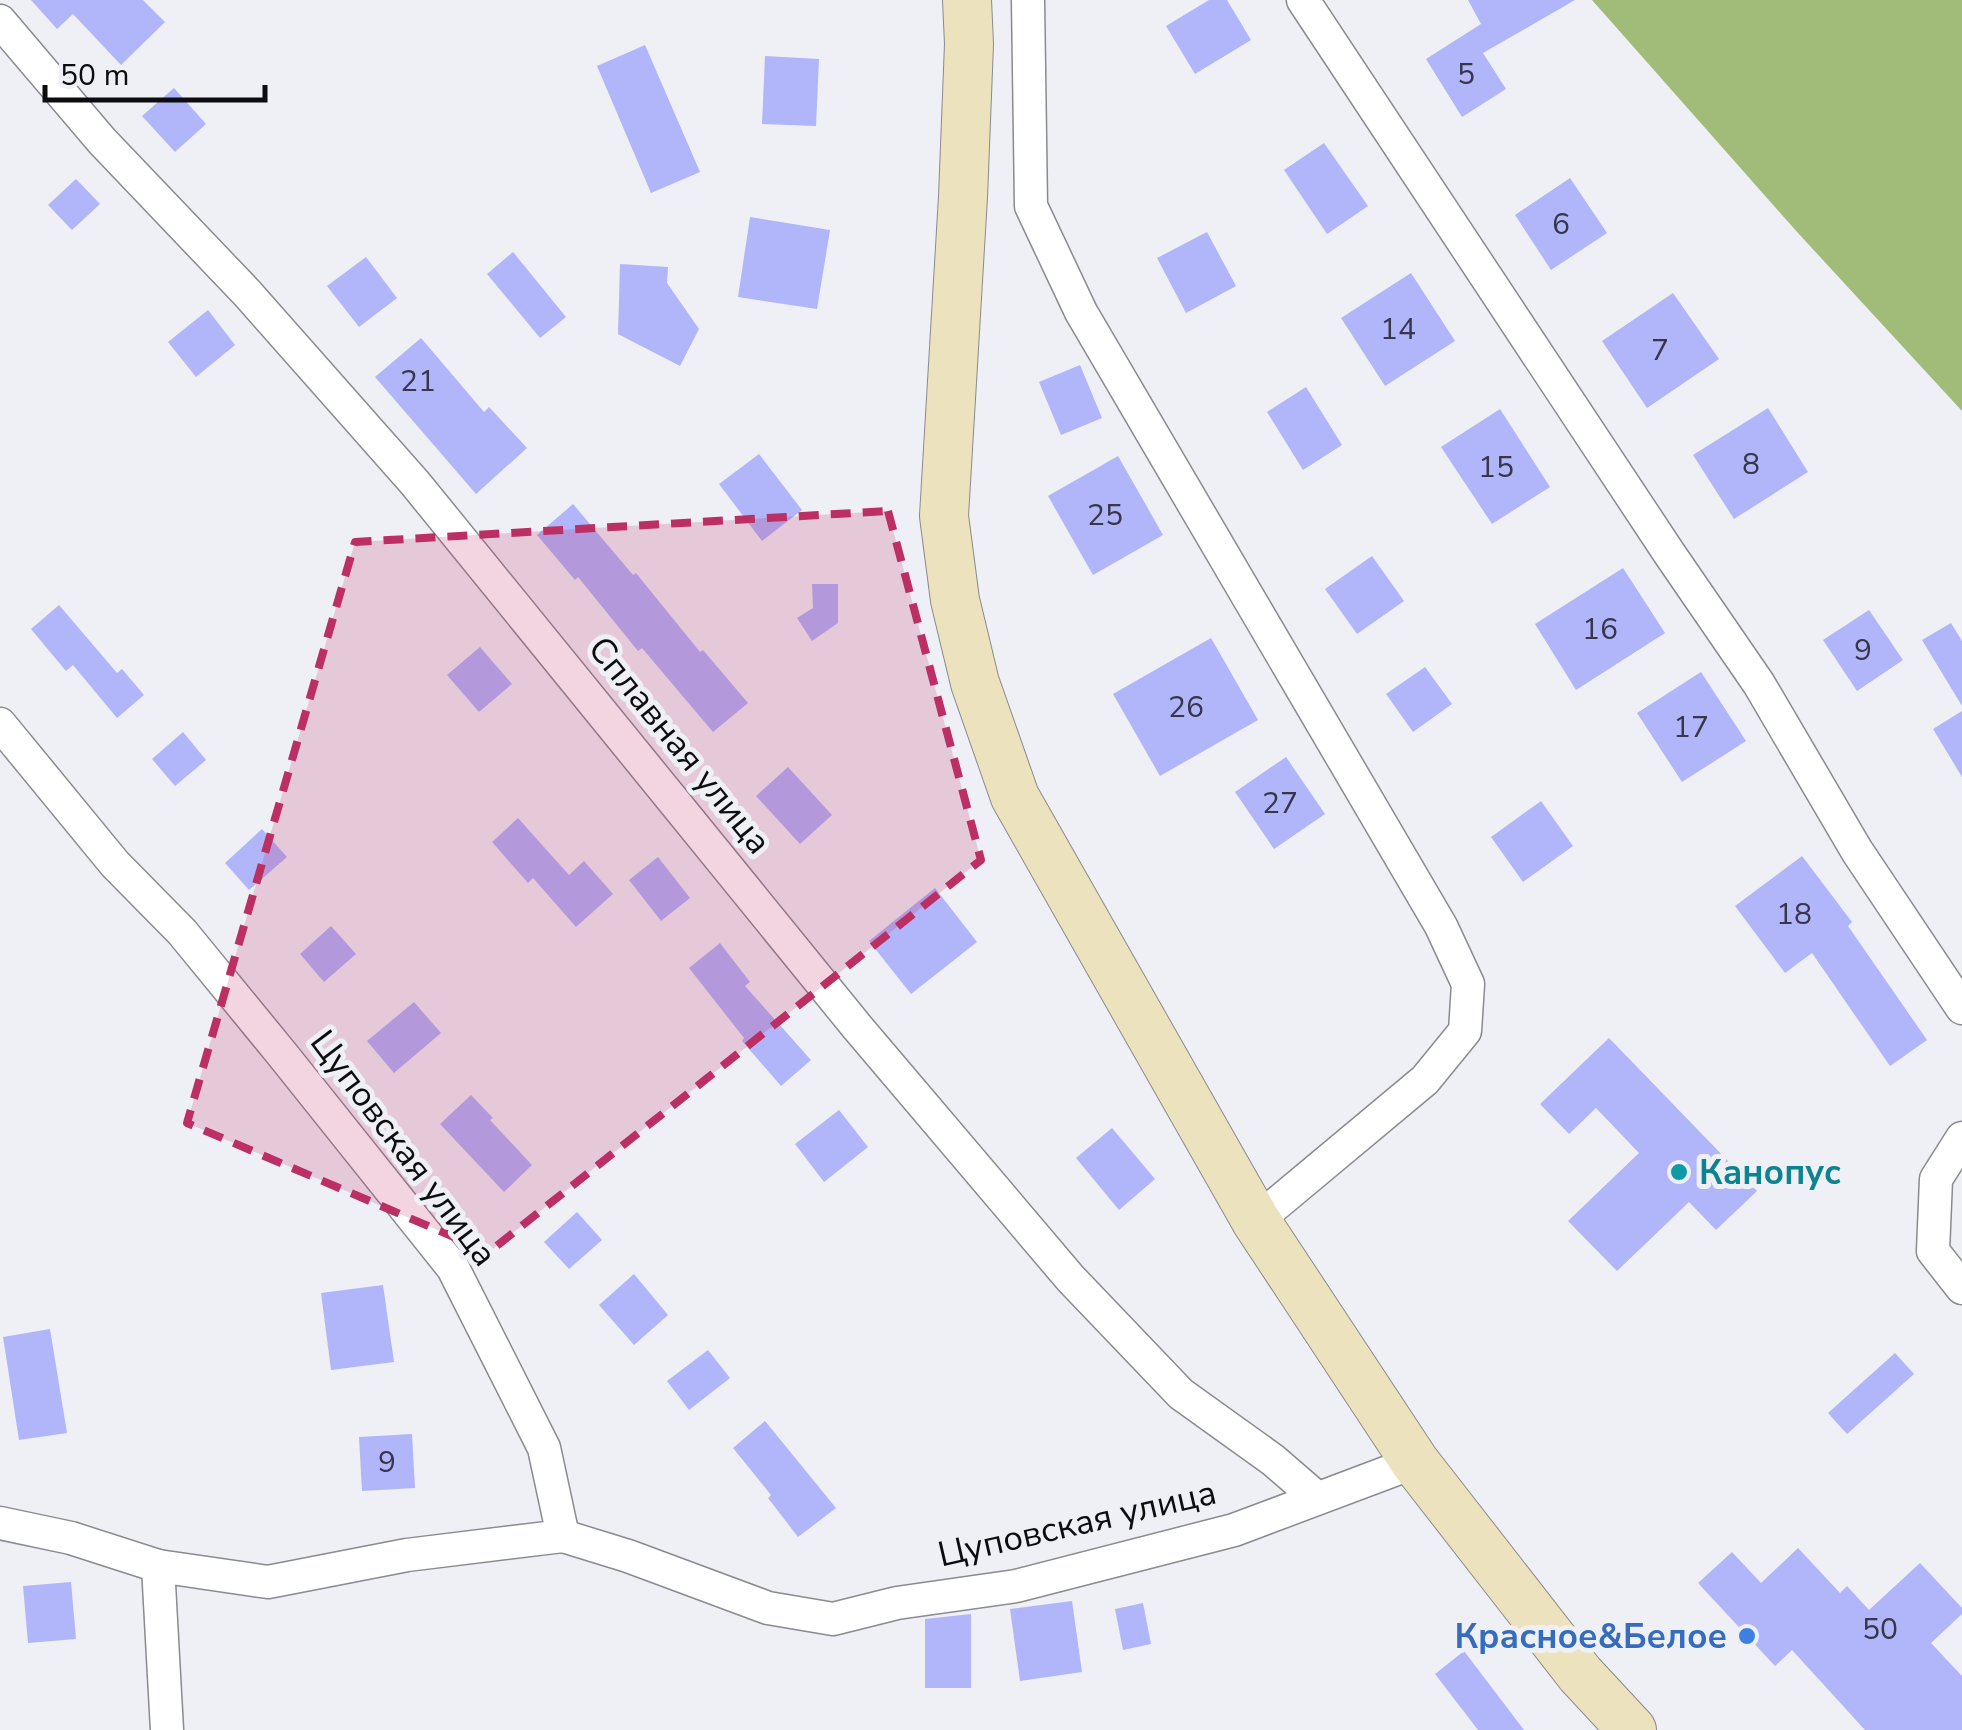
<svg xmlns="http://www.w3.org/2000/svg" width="1962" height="1730" font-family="'Nunito Sans',sans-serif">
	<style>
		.forest { fill: #a1bc79 }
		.building { fill: #b1b5f9 }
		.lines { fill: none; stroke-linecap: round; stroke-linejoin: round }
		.minor-casing { stroke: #8a8a8f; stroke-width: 35 }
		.secondary-casing { stroke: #8a8a8f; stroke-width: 50 }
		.minor { stroke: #fff; stroke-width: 32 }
		.secondary { stroke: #ece2bd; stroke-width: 48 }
		.marked { fill: #bc2f62; fill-opacity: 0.2; stroke: #bc2f62; stroke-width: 8; stroke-dasharray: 20 12; stroke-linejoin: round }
		.culture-dot { fill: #0f9aa8; stroke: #eff0f5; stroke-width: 4 }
		.shop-dot { fill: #3f7fe0; stroke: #eff0f5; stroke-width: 4 }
		.labels { text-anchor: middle; stroke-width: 10; stroke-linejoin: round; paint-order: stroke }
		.number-label { font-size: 30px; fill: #36374a }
		.street-label { font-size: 35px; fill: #0d0d0f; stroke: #eff0f5 }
		.culture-label { font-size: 35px; font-weight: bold; fill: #0d838f; stroke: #eff0f5; text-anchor: start }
		.shop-label { font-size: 35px; font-weight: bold; fill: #366cbe; stroke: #eff0f5; text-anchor: end }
	</style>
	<rect width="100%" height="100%" fill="#eff0f5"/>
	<!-- forest -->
	<path class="forest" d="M 1592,0 L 1962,0 L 1962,411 L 1798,233 Z"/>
	<!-- building -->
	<g class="building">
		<path d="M 31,0 L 143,0 L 165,22 L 121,65 L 73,14 L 57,29 Z"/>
		<path d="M 1209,0 L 1227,0 L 1251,40 L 1195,74 L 1166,26 Z"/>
		<path d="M 1468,0 L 1575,0 L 1483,53 L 1506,89 L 1462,117 L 1426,59 L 1481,24 Z"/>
		<path d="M 645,45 L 700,172 L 651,193 L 597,66 Z"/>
		<path d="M 765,56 L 819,59 L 816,126 L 762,124 Z"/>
		<path d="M 174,88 L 206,124 L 175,152 L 142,116 Z"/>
		<path d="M 1324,143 L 1368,206 L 1327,234 L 1284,170 Z"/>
		<path d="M 1570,178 L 1607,233 L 1551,270 L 1515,215 Z"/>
		<path d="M 76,179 L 100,204 L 72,230 L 48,205 Z"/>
		<path d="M 750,217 L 830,230 L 817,309 L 738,297 Z"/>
		<path d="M 1207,232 L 1236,286 L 1186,313 L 1157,258 Z"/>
		<path d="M 513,252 L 566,317 L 540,338 L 487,274 Z"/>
		<path d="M 366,257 L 397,298 L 359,327 L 327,286 Z"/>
		<path d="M 620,264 L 668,267 L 667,283 L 699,329 L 680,366 L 618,334 Z"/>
		<path d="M 1411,273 L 1455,341 L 1385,386 L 1341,318 Z"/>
		<path d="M 1673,293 L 1719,359 L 1647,408 L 1602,341 Z"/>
		<path d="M 208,310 L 235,345 L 196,377 L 168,342 Z"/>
		<path d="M 421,338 L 484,412 L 489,407 L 527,448 L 476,494 L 375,377 Z"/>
		<path d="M 1080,365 L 1102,418 L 1061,435 L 1039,382 Z"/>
		<path d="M 1306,387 L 1342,445 L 1303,470 L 1267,412 Z"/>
		<path d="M 1768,408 L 1808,472 L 1734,519 L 1693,455 Z"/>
		<path d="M 1500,409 L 1550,487 L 1492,524 L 1441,447 Z"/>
		<path d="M 759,454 L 802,510 L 762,541 L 719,484 Z"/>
		<path d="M 1118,456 L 1163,535 L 1093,575 L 1048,496 Z"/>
		<path d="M 573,504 L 633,575 L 636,573 L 700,652 L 703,650 L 748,703 L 713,732 L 642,648 L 638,651 L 578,577 L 575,580 L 537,535 Z"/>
		<path d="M 1372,556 L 1404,601 L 1357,634 L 1325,589 Z"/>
		<path d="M 1623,568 L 1665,633 L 1576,690 L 1535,624 Z"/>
		<path d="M 812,584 L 838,584 L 838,623 L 812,641 L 797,618 L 813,608 Z"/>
		<path d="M 59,605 L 117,673 L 122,669 L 144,695 L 117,718 L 73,665 L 66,671 L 31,629 Z"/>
		<path d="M 1869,610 L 1903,660 L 1857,691 L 1823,640 Z"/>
		<path d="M 1951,623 L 1962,641 L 1962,706 L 1922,640 Z"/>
		<path d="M 1211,638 L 1258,720 L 1160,776 L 1113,694 Z"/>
		<path d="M 480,647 L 512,684 L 479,712 L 447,675 Z"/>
		<path d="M 1425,667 L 1452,704 L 1413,732 L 1386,694 Z"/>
		<path d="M 1701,672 L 1746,741 L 1682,782 L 1637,713 Z"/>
		<path d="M 1962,711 L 1962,777 L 1933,729 Z"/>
		<path d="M 183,732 L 206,760 L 175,786 L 152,759 Z"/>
		<path d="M 1286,757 L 1325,814 L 1274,849 L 1235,792 Z"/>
		<path d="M 788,767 L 832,815 L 800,844 L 756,796 Z"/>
		<path d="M 1541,801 L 1573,846 L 1523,882 L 1491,837 Z"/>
		<path d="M 518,818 L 569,875 L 584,861 L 613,894 L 576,927 L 533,878 L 528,883 L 492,842 Z"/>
		<path d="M 262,829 L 287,857 L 249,890 L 225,863 Z"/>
		<path d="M 1802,856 L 1852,922 L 1848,926 L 1927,1040 L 1890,1066 L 1812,953 L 1785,973 L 1735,906 Z"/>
		<path d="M 658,857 L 690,898 L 661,921 L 629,880 Z"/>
		<path d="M 935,888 L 977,942 L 911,994 L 869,941 Z"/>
		<path d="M 331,926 L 356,954 L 324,982 L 300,954 Z"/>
		<path d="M 720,943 L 750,982 L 745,986 L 811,1060 L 781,1086 L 742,1041 L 744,1038 L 689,968 Z"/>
		<path d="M 414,1002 L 441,1033 L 394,1073 L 367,1041 Z"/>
		<path d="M 1609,1038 L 1757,1191 L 1716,1230 L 1689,1202 L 1617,1271 L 1568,1221 L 1639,1153 L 1596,1108 L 1569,1134 L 1540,1104 Z"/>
		<path d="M 471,1095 L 493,1118 L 490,1120 L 532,1165 L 504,1192 L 440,1124 Z"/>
		<path d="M 839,1110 L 868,1147 L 824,1182 L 795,1144 Z"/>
		<path d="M 1112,1128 L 1155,1179 L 1119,1210 L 1076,1158 Z"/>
		<path d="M 577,1212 L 602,1240 L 569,1269 L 544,1242 Z"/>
		<path d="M 634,1274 L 668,1315 L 634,1345 L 599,1305 Z"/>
		<path d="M 383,1285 L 394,1362 L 331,1370 L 321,1293 Z"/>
		<path d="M 50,1329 L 67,1433 L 19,1440 L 3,1337 Z"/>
		<path d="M 708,1350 L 730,1378 L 689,1410 L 667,1381 Z"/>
		<path d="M 1895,1353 L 1914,1374 L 1847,1434 L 1828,1413 Z"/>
		<path d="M 765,1421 L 836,1508 L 798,1537 L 768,1498 L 771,1495 L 733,1448 Z"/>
		<path d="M 412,1434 L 415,1488 L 362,1491 L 359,1437 Z"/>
		<path d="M 1798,1548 L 1840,1593 L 1847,1586 L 1869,1610 L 1920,1563 L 1962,1608 L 1962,1614 L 1931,1643 L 1962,1676 L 1962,1730 L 1865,1730 L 1792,1650 L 1775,1666 L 1698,1583 L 1732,1552 L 1761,1583 Z"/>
		<path d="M 71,1582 L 76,1639 L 28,1643 L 23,1586 Z"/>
		<path d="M 1072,1601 L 1082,1672 L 1020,1681 L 1010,1609 Z"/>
		<path d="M 1143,1603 L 1151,1644 L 1123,1650 L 1115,1609 Z"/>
		<path d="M 971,1614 L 971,1688 L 925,1688 L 925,1619 Z"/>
		<path d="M 1464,1651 L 1524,1730 L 1478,1730 L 1435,1674 Z"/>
	</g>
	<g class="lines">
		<defs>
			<g id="minor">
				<path d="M 1028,0 L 1031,206 L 1081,312 L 1441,926 L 1468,984 L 1465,1031 L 1425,1080 L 1256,1221"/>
				<path d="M 1303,0 L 1669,553 L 1759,684 L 1857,851 L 1962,1008"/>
				<path d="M 0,21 L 102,141 L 247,293 L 415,483 L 858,1028 L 1071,1279 L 1181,1394 L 1273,1460 L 1317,1498"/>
				<path d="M 0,724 L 115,864 L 182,932 L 282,1054 L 453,1268 L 544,1448 L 563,1536 L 628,1556 L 768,1608 L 833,1619 L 897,1603 L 1016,1586 L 1234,1530 L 1415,1462"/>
				<path d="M 1962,1138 L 1936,1179 L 1933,1251 L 1962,1288"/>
				<path d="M 0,1523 L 71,1538 L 158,1566 L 268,1582 L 407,1555 L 563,1536"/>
				<path d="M 158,1566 L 167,1730"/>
			</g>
			<path id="secondary" d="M 967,0 L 969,44 L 963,197 L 944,516 L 955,600 L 975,683 L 1015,797 L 1256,1221 L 1415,1462 L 1580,1674 L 1632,1730"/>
		</defs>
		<!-- minor casing -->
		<use href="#minor" class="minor-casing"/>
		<!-- secondary casing -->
		<use href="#secondary" class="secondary-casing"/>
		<!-- minor -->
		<use href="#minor" class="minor"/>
		<!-- secondary -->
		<use href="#secondary" class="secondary"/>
	</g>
	<!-- marked area -->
	<path class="marked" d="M 888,511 L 981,860 L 489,1252 L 187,1123 L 355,542 Z"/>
	<!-- markers -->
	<circle class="culture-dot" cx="1679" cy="1172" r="10"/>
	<circle class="shop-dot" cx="1747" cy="1636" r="10"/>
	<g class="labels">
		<!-- number labels -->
		<g class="number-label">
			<text x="1466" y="84">5</text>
			<text x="1561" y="234">6</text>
			<text x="1398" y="339">14</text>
			<text x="1660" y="360">7</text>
			<text x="418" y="391">21</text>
			<text x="1751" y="474">8</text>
			<text x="1496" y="477">15</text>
			<text x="1105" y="525">25</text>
			<text x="1600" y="639">16</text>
			<text x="1863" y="660">9</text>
			<text x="1186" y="717">26</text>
			<text x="1691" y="737">17</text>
			<text x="1280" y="813">27</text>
			<text x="1794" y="924">18</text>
			<text x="387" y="1472">9</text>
			<text x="1880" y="1639">50</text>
		</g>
		<!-- street labels -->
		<g class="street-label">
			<text transform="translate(680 745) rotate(51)" y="12">Сплавная улица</text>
			<text transform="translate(404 1148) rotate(53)" y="12">Цуповская улица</text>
			<text transform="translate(1077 1523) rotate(-13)" y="12">Цуповская улица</text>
		</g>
		<!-- culture labels -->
		<g class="culture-label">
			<text x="1699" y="1184">Канопус</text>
		</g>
		<!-- shop labels -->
		<g class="shop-label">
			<text x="1727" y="1648">Красное&amp;Белое</text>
		</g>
	</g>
	<!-- scale -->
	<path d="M45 85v15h220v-15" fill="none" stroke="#0d0d0f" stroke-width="5"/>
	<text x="60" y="85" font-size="30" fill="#0d0d0f" stroke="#eff0f5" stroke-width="8" paint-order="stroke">50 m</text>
</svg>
